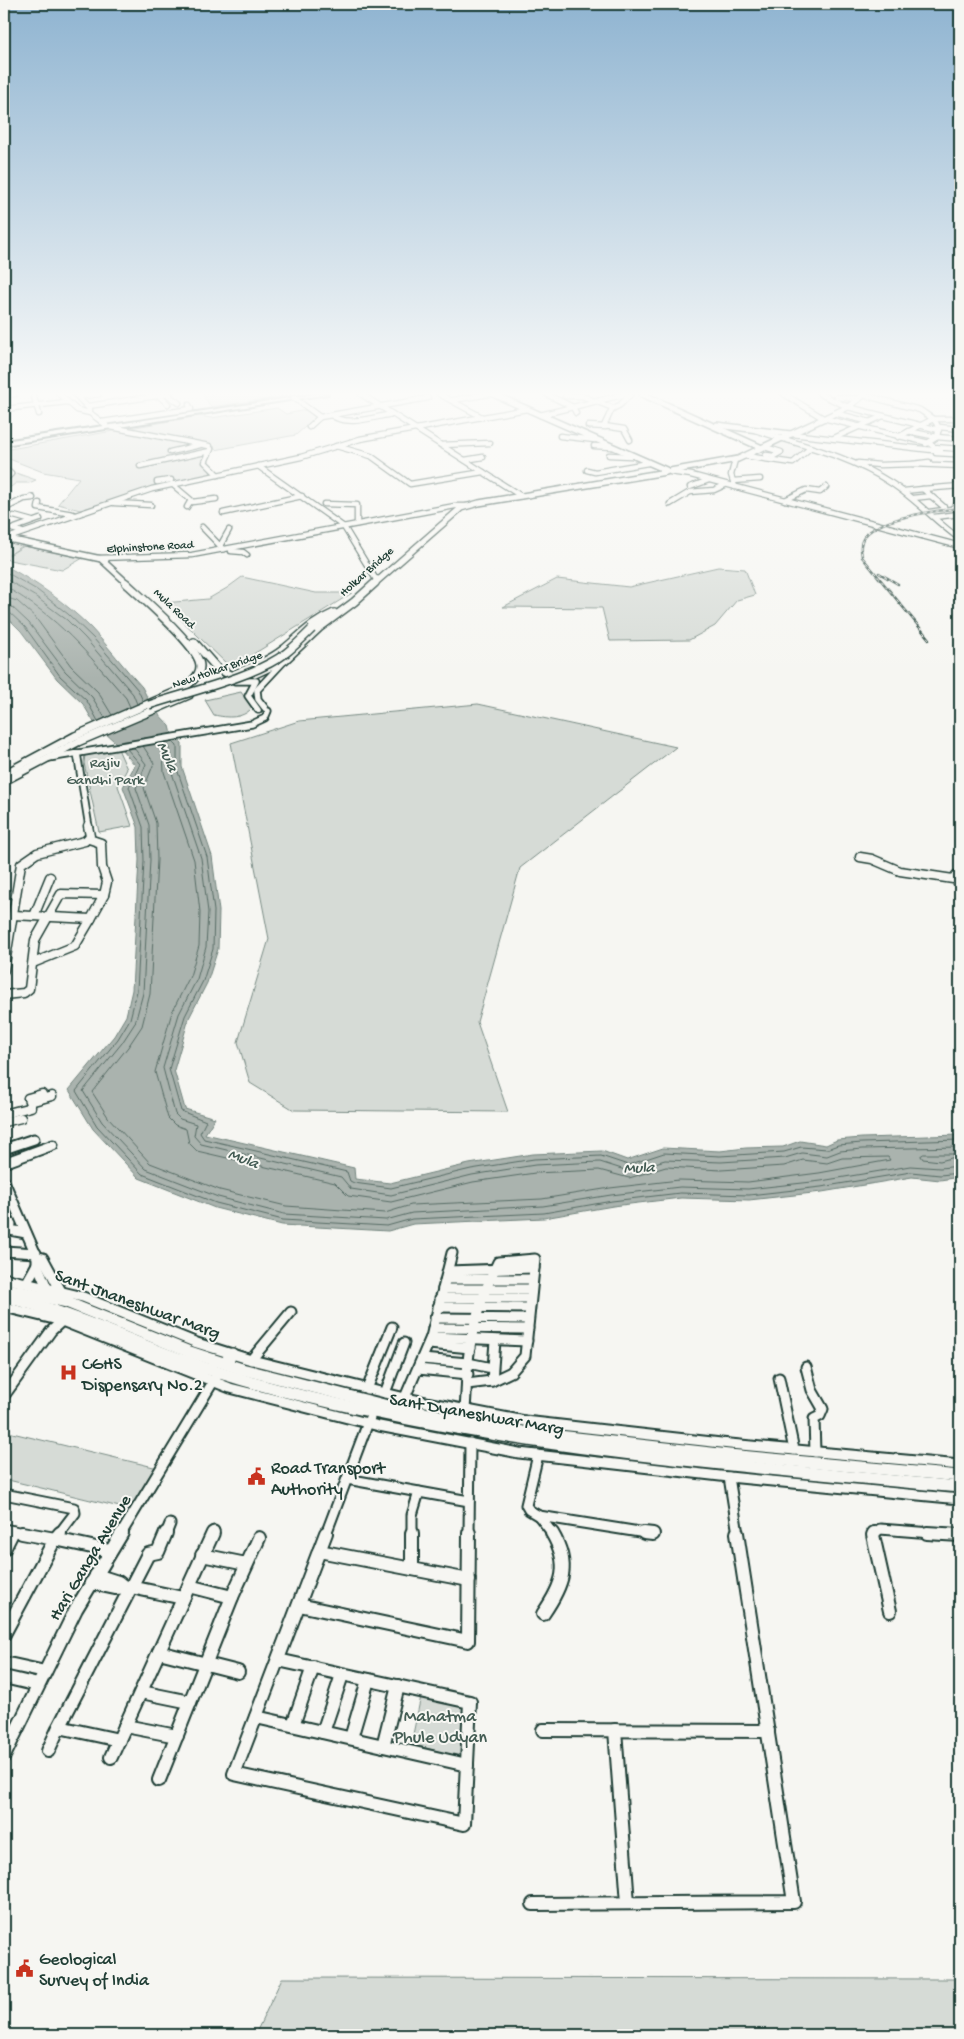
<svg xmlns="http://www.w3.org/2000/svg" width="964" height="2039" font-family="'Gochi Hand',sans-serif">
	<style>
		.built { fill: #e6e8e4 }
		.green { fill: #d6dbd6; stroke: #7a8c85 }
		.water { fill: #aab3ae; stroke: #72847d }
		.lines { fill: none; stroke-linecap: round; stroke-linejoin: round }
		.shore { stroke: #576c65; stroke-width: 1 }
		.minor-far4-casing { stroke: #1f3d34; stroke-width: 7 }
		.minor-far3-casing { stroke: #1f3d34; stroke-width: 9 }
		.minor-far2-casing { stroke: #1f3d34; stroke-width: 11 }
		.minor-far1-casing { stroke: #1f3d34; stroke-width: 13 }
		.minor-casing { stroke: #1f3d34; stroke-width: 16 }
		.major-far2-casing { stroke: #1f3d34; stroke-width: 8 }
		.major-far1-casing { stroke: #1f3d34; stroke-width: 10 }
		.major-casing { stroke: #1f3d34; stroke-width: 14 }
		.highway-casing { stroke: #1f3d34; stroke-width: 4 }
		.minor-far4 { stroke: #f6f6f2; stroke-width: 4.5 }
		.minor-far3 { stroke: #f6f6f2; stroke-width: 5.5 }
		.minor-far2 { stroke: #f6f6f2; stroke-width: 8 }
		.minor-far1 { stroke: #f6f6f2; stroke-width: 9 }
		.minor { stroke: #f6f6f2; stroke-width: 12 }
		.major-far2 { stroke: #f6f6f2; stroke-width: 5 }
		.major-far1 { stroke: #f6f6f2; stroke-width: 7 }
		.major { stroke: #f6f6f2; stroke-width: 11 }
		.highway { fill: #f6f6f2; fill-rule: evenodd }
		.rail-casing { stroke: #1f3d34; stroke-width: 2.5 }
		.rail { stroke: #f6f6f2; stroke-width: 1; stroke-dasharray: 3; stroke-linecap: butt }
		.major-bridge-casing { stroke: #1f3d34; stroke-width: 10; stroke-linecap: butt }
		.major-bridge { stroke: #f6f6f2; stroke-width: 7 }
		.labels { text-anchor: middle; stroke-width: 4; stroke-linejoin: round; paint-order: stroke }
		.far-street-label { font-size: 12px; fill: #1f3d34; stroke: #f6f6f2 }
		.park-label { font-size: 15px; fill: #445d54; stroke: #f6f6f2 }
		.water-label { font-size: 16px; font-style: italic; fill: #425a52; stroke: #f6f6f2 }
		.near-street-label { font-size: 18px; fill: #1f3d34; stroke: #f6f6f2 }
		.near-poi-label { font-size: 18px; fill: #1f3d34; stroke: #f6f6f2; text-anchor: start }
		.near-park-label { font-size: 18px; fill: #445d54; stroke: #f6f6f2 }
	</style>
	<rect width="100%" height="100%" fill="#f6f6f2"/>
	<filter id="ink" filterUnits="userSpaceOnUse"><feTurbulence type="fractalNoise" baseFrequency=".02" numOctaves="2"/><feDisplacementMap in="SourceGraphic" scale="10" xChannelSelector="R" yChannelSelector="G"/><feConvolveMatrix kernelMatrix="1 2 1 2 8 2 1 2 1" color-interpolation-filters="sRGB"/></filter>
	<g filter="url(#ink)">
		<!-- built -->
		<path class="built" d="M 782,441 L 809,449 L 794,467 L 743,458 Z"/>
		<!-- green -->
		<g class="green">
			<path d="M 202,394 L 300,394 L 211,407 Z"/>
			<path d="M 277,408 L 286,414 L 306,410 L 316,417 L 296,435 L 215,450 L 214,446 L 171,436 L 130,428 L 199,416 L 211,418 Z"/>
			<path d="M 119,430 L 206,447 L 204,454 L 211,474 L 80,510 L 58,504 L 79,478 L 43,472 L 4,457 L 4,450 Z"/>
			<path d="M 16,473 L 36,480 L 29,483 L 16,483 L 7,490 L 12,493 L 4,499 L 4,483 Z"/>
			<path d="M 4,539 L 25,544 L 9,555 L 24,546 L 83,558 L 62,570 L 4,559 Z"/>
			<path d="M 718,567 L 745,569 L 755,595 L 737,600 L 715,626 L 689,640 L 610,641 L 602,608 L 503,607 L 557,579 L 629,587 Z"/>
			<path d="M 242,577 L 316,593 L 352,593 L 231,668 L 164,603 L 208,599 L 227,588 Z"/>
			<path d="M 241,692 L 252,708 C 242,719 228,718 214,715 L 205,700 Z"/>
			<path d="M 478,704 L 676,747 L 520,868 L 477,1022 L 508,1112 L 294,1110 L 250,1083 L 238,1042 L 269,939 L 231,743 L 299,721 Z"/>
			<path d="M 118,749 L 127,769 L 118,786 L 132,826 L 99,832 L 84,763 L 85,754 Z"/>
			<path d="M 4,1431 L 162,1469 L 136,1511 L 4,1479 Z"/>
			<path d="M 421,1696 L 465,1706 L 463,1758 L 411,1744 Z"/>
			<path d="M 282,1978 L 960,1979 L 960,2035 L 255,2035 Z"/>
		</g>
		<!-- water -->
		<path class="water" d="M 4,565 C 36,582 65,602 91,628 C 109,647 124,668 142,687 L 147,697 L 148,703 L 170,726 L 172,734 L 182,743 L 182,767 L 212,856 L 219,911 L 218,949 L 207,983 L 189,1018 L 174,1070 L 185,1109 L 215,1118 L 205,1134 L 354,1168 L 355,1179 L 390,1183 L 469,1164 L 533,1154 L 602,1151 L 627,1160 L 663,1148 L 720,1151 L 746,1148 L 783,1147 L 800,1141 L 826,1145 L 837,1140 L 862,1138 L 960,1135 L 960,1177 L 940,1180 L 912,1177 L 822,1192 L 749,1200 L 681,1198 L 613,1206 L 544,1218 L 413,1224 L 388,1231 L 282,1225 L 215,1208 L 139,1178 L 93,1129 L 69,1090 L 114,1036 L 126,1016 L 132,990 L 139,860 L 138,827 L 123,787 L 135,765 L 114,741 L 95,724 L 83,704 L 57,679 L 21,631 L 4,614 Z"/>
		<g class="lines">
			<!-- shore -->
			<g class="shore">
				<path d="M 4,571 L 37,590 L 68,614 L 94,639 L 138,690 L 143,701"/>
				<path d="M 4,578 L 36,597 L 67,620 L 85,638 L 133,694 L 137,704"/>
				<path d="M 4,586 C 60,618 85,651 126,698 L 130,707"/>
				<path d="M 4,597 L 17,601 L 35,617 L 71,666 L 98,692 L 112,715"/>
				<path d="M 4,604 L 12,607 L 29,623 L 65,671 L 92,697 L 105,718"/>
				<path d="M 4,611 L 9,612 L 25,627 L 60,676 L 87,701 L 98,721"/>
				<path d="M 172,741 L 177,746 L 177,769 L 207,857 L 214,911 L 213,949 L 203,981 L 185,1016 L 169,1069 L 181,1111 L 206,1121 L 200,1133 L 204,1139 L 347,1172 L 350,1181 L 354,1183 L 391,1188 L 471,1169 L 534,1159 L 601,1156 L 628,1165 L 664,1153 L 720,1156 L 784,1152 L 801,1147 L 827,1149 L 838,1145 L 862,1143 L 960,1140"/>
				<path d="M 164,743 L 170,748 L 171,770 L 201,858 L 208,912 L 206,947 L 197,979 L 179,1014 L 163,1068 L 175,1114 L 180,1119 L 196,1124 L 194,1136 L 201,1144 L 341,1177 L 351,1189 L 391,1195 L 472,1175 L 535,1165 L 600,1162 L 628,1171 L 665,1160 L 721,1162 L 785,1158 L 802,1153 L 827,1156 L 840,1151 L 862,1149 L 960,1147"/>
				<path d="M 143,746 L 154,763 L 144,788 L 156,823 L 157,860 L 150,994 L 142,1026 L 128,1047 L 92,1092 L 108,1117 L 150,1163 L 220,1190 L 286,1206 L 385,1213 L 411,1205 L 542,1199 L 610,1188 L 679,1180 L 748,1182 L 819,1173 L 890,1160 L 888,1157 L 842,1158 L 827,1163 L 803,1160 L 784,1166 L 721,1170 L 666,1167 L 629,1178 L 599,1170 L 535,1173 L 473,1182 L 391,1202 L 348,1196 L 335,1183 L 197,1151 L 189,1143 L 186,1129 L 175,1125 L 168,1118 L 155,1072 L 172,1012 L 190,976 L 199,946 L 200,912 L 194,860 L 164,772 L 163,752 L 156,744"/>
				<path d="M 134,748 L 146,764 L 136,788 L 149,825 L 150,860 L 143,993 L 135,1023 L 122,1043 L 83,1091 L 102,1122 L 146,1169 L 218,1197 L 284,1214 L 386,1220 L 412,1213 L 543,1206 L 611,1195 L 680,1187 L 748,1189 L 821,1181 L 910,1166 L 940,1168 L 960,1166"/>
				<path d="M 127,749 L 140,764 L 129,787 L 143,827 L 144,861 L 137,991 L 130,1019 L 118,1039 L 76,1091 L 97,1126 L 142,1174 L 216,1203 L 283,1220 L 387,1226 L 412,1219 L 544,1213 L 612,1201 L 680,1193 L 749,1195 L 821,1187 L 911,1172 L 940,1175 L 960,1173"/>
				<path d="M 924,1154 L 953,1154 L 955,1157 L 940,1161 L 923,1159 L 921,1156 Z"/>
			</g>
			<defs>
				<g id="minor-far4">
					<path d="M 33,394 L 39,414"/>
					<path d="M 59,394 L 77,410 L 90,413 L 106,425"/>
					<path d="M 75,394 L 90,410"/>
					<path d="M 167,394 L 179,403"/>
					<path d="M 361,394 L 521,496"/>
					<path d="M 439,394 L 482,417"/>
					<path d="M 546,394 L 573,407 L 576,413"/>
					<path d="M 784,394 L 823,418 L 929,443 L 934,447 L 960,449"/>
					<path d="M 820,394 L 848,407 L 939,430"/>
					<path d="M 4,395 L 15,394"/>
					<path d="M 158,395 L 168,404"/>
					<path d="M 864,395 L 920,410 L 933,419 L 960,419"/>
					<path d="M 565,396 L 582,396 L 613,408"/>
					<path d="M 78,397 L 99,394"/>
					<path d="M 837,397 L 858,399"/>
					<path d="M 294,398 L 320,417 L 309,427"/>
					<path d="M 453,400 L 489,394"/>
					<path d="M 88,406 L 170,394"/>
					<path d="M 835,413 L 870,422"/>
					<path d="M 331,415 C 347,427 374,417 392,414"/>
					<path d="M 540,415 L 626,394"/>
					<path d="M 320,417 L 428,398"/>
					<path d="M 7,418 L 4,409 L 67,402"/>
					<path d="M 102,422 L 191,409 L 189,405"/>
					<path d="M 588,426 L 606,427"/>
					<path d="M 111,427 L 209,446 L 211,449 L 205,462 L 218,475"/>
					<path d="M 939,427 L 960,429"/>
					<path d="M 755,430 C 801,445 850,456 891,483 C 916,499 936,522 960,539"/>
					<path d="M 908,431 L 937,437 L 960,439"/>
					<path d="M 792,434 L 941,451"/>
					<path d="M 560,436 L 595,440"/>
					<path d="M 898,437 L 933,419 C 939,425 939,429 937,437 L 926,444"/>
					<path d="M 834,438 L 883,416"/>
					<path d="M 630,440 L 624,429 L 604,426 L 612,409 L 620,405 L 631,394"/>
					<path d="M 441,445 L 490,443"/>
					<path d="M 336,446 L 371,456 L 410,484 L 483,472"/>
					<path d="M 594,446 L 612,447"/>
					<path d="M 765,447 L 781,452 L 774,456 L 766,455"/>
					<path d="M 170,452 L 200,445"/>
					<path d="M 936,453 L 954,454 L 960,458"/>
					<path d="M 609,455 L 631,456"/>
					<path d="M 745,456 L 793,463 L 810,448"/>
					<path d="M 465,460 L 483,457"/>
					<path d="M 735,460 L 731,475 L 735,487"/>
					<path d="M 929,462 L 913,464 L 960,466"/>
					<path d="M 858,463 L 880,465 L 913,464"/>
					<path d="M 140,466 L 210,451"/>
					<path d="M 258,466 L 344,527 L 375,578 L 379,579"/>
					<path d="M 4,468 L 11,474 L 4,480"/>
					<path d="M 587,470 L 595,472 L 648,463"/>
					<path d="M 670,472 L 691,475 L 960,546"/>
					<path d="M 733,481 L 760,479"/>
					<path d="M 157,482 L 171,480"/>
					<path d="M 172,484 L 191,500 L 187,507"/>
					<path d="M 690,487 L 709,480"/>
					<path d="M 923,489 L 960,486"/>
					<path d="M 904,491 L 923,489 L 931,496 L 913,498"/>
					<path d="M 931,496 L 944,507"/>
					<path d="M 785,500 L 806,490 L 820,492 L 826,487"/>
					<path d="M 192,502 L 216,499"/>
					<path d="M 39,503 L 38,508 L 73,514"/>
					<path d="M 114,503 L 151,505"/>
					<path d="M 324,504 L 357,505 L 357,524"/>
					<path d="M 670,504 L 690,492 L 714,490 L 725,485"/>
					<path d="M 4,509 L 24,499 L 33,498 L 31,497"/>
					<path d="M 929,512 L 951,509 L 960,503"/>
					<path d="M 223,513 L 302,496"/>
					<path d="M 14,516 L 32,521"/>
					<path d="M 934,517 L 960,514"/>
					<path d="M 202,527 L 223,549"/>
					<path d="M 22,532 L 12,529 L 40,519"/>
					<path d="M 5,539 L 152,489 L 301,457 L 360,439 L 527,409"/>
					<path d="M 220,546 L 229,530"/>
					<path d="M 231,551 L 243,552 L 247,555"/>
					<path d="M 98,558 L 192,555 L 455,506 L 467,506"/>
				</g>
				<g id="minor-far3">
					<path d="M 235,681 L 256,681 L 248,696 L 258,710"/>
					<path d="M 265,708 L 258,699 L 257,690 L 285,660"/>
					<path d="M 77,753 L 89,827"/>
					<path d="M 49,758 L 252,724 L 265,718 L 268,711"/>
				</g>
				<g id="minor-far2">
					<path d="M 89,839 L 101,843 L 102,867 L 107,882 L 104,895 L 91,919"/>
					<path d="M 860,857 L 872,859 L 900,871 L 953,879 L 956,875"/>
					<path d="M 13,915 L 91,919 L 75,946 L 33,963"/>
					<path d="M 34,916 L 50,877"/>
					<path d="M 4,970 L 21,864 L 37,853 L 85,841 L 90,836 L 88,826"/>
					<path d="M 4,995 L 24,993 L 29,989 L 35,940 L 61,894 L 104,895"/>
					<path d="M 30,1102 L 52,1096"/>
					<path d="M 4,1114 L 31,1107 L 28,1098 L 42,1094 L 43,1098"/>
					<path d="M 4,1122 L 21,1118"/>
				</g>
				<g id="minor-far1">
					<path d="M 4,1149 L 34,1139"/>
					<path d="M 4,1163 L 53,1145"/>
					<path d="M 4,1181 L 37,1257 L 37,1264 L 48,1290"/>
					<path d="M 11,1224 L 10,1230 L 26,1233"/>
					<path d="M 4,1251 L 36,1253"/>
					<path d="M 37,1257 L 43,1258 L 62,1293"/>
					<path d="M 448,1271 L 534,1268"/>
					<path d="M 4,1278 L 83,1297 L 197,1343 L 248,1359 L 405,1398 L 525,1421 L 730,1444 L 960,1465"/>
					<path d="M 446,1279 L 532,1279"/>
					<path d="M 27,1282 L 37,1264"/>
					<path d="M 443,1289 L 531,1289"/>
					<path d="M 440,1298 L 530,1298"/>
					<path d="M 4,1307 L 62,1321 L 230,1388 L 379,1426 L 519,1453 L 729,1477 L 960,1499"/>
					<path d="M 438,1307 L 529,1308"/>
					<path d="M 435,1318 L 528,1319"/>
					<path d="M 433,1328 L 528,1329"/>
					<path d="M 431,1337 L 527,1341"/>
					<path d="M 429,1344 L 470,1348"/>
					<path d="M 422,1359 L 468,1363 L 492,1368"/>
					<path d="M 251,1360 L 291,1312"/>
					<path d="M 806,1367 L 812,1390 L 823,1409 L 820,1416 L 814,1419 L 815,1452"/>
					<path d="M 418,1369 L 468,1374"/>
					<path d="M 779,1378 L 794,1450"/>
					<path d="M 492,1381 L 495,1341"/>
					<path d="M 367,1389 L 392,1327"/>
					<path d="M 385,1393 L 404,1343"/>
					<path d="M 4,1396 L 51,1331 L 62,1321"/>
					<path d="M 403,1402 L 431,1337 L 452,1253"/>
					<path d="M 465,1409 C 467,1388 466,1367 470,1347 C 474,1317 485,1289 498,1262 L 535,1259 L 525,1356 L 511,1372 L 492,1381 L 467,1384"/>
					<path d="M 538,1455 L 526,1505 L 529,1510 L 539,1516 L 652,1534"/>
					<path d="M 729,1477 L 738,1534"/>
					<path d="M 347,1479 L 469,1501"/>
					<path d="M 4,1494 L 74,1508 L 75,1513 L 59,1534"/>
					<path d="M 539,1516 L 553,1534"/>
					<path d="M 4,1529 L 28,1534"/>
					<path d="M 12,1534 L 13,1531"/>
					<path d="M 121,1534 L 216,1377"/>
					<path d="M 166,1534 L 170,1524"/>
					<path d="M 213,1534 L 214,1531"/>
					<path d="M 326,1534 L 372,1412"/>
					<path d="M 412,1534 L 412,1515 L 419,1492"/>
					<path d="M 469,1534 L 470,1443"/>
					<path d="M 874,1534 L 880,1529 L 944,1534"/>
				</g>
				<g id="minor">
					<path d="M 60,1533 L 55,1539 L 110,1551"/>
					<path d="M 412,1533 L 412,1569"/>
					<path d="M 644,1533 L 653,1534"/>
					<path d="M 874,1533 L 873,1535 L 890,1611"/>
					<path d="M 927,1533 L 960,1535"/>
					<path d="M 4,1549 L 12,1533"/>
					<path d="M 319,1551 L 469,1580"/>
					<path d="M 202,1555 L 246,1564"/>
					<path d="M 96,1575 L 118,1582 L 123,1586"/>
					<path d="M 91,1583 L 115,1588 L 131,1587 L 183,1598"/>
					<path d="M 189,1586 L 232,1597"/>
					<path d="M 299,1605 L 468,1641 L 469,1533"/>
					<path d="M 543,1614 C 563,1585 571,1565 552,1533"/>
					<path d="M 4,1634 L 55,1539 L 22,1533"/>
					<path d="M 159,1652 L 238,1672"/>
					<path d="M 278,1660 L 470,1702 L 464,1824 L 234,1774 L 326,1533"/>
					<path d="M 4,1663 L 45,1672"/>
					<path d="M 4,1677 L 38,1685"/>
					<path d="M 141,1692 L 190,1702"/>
					<path d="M 256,1717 L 467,1765"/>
					<path d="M 293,1725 L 313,1667"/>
					<path d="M 125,1726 L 177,1736"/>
					<path d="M 543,1730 L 768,1731"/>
					<path d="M 615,1730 L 628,1903"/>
					<path d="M 323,1732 L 342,1675"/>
					<path d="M 351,1738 L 368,1680"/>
					<path d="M 119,1740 L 59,1727 L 148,1554 L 158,1552 L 166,1533"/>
					<path d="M 383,1746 L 398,1686"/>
					<path d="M 48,1751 L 59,1727"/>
					<path d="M 4,1756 L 76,1609 L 122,1533"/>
					<path d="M 111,1757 L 213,1533"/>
					<path d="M 159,1780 L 232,1597 L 259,1538"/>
					<path d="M 533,1904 L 794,1902 L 737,1533"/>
				</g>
				<g id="major-far2">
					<path d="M 493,394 L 666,470"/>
					<path d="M 642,394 L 762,448"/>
					<path d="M 717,425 L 791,434"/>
					<path d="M 670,471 L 738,459 L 848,407 L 865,394"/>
					<path d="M 4,538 L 106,560"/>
					<path d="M 102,560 L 128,584"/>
					<path d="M 374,584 L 461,508 L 479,503 L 666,472"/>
				</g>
				<g id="major-far1">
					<path d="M 194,642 L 217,668 L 230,675"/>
					<path d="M 255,674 L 285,660 L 319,628 L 354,602 L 375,583"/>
					<path d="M 232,675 C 250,668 269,661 284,649 C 301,635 313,622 334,613"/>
					<path d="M 4,774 L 75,736 L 178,691 C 187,685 200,678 200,666 C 200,647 142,598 126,583"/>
					<path d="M 4,781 L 78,742 L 189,695"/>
				</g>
				<g id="major">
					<path d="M 4,1288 L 66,1302 L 190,1352 L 242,1369 L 388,1406 L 523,1432 L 729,1455 L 960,1476"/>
					<path d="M 4,1297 C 67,1310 124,1339 185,1361 C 226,1376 269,1388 312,1398 C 525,1450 742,1467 960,1487"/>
					<path d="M 225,1363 L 232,1354"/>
				</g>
				<path id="highway" d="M 316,394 L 328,394 L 4,445 L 4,441 Z"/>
			</defs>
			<!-- minor-far4 casing -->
			<use href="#minor-far4" class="minor-far4-casing"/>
			<!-- minor-far3 casing -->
			<use href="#minor-far3" class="minor-far3-casing"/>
			<!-- minor-far2 casing -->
			<use href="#minor-far2" class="minor-far2-casing"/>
			<!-- minor-far1 casing -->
			<use href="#minor-far1" class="minor-far1-casing"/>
			<!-- minor casing -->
			<use href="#minor" class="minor-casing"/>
			<!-- major-far2 casing -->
			<use href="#major-far2" class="major-far2-casing"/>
			<!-- major-far1 casing -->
			<use href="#major-far1" class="major-far1-casing"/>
			<!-- major casing -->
			<use href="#major" class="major-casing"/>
			<!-- highway casing -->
			<use href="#highway" class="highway-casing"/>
			<!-- minor-far4 -->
			<use href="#minor-far4" class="minor-far4"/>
			<!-- minor-far3 -->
			<use href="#minor-far3" class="minor-far3"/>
			<!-- minor-far2 -->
			<use href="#minor-far2" class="minor-far2"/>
			<!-- minor-far1 -->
			<use href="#minor-far1" class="minor-far1"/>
			<!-- minor -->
			<use href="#minor" class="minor"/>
			<!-- major-far2 -->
			<use href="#major-far2" class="major-far2"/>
			<!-- major-far1 -->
			<use href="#major-far1" class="major-far1"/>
			<!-- major -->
			<use href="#major" class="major"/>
			<!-- highway -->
			<use href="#highway" class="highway"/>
			<defs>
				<g id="rail">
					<path d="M 879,573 L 898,584"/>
					<path d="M 929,639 L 862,557 C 862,553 860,549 861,545 C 864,518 938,511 960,508"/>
				</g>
			</defs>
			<!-- rail casing -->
			<use href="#rail" class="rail-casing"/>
			<!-- rail -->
			<use href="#rail" class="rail"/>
			<defs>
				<path id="major-bridge" d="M 149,705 C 188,692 255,677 286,653 C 295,646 304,637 312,629"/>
			</defs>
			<!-- major-bridge casing -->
			<use href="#major-bridge" class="major-bridge-casing"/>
			<!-- major-bridge -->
			<use href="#major-bridge" class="major-bridge"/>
		</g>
	</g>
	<!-- sky -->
	<linearGradient id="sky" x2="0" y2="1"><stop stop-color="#8fb4d1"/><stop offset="0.58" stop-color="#fbfbf9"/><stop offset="1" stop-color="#fbfbf9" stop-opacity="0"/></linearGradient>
	<rect width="964" height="679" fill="url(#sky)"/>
	<!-- icons -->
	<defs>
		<symbol id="hospital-bare" viewBox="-9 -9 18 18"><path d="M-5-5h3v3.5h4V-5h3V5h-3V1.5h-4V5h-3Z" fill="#c8321e" stroke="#f6f6f2" stroke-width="2.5" paint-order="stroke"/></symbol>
		<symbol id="civic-bare" viewBox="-9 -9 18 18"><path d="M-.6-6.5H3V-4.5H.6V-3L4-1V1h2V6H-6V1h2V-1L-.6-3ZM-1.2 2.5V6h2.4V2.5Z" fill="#c8321e" stroke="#f6f6f2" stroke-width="2.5" paint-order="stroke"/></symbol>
	</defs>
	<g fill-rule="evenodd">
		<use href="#hospital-bare" x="56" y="1360" width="25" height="25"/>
		<use href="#civic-bare" x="244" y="1464" width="25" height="25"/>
		<use href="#civic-bare" x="12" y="1956" width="25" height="25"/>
	</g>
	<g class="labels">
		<!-- far-street labels -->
		<g class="far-street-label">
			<text transform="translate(150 546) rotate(-3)" y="4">Elphinstone Road</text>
			<text transform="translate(366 571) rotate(-42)" y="4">Holkar Bridge</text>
			<text transform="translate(175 608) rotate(43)" y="4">Mula Road</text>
			<text transform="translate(217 669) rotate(-19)" y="4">New Holkar Bridge</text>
		</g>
		<!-- park labels -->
		<g class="park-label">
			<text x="105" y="767">Rajiv<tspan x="105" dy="17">Gandhi Park</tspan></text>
		</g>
		<!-- water labels -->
		<g class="water-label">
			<text transform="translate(169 756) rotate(66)" y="6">Mula</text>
			<text transform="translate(244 1157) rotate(21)" y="6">Mula</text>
			<text transform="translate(639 1166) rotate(-2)" y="6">Mula</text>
		</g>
		<!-- near-street labels -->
		<g class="near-street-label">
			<text transform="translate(138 1303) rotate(20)" y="6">Sant Jnaneshwar Marg</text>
			<text transform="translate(477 1413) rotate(10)" y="6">Sant Dyaneshwar Marg</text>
			<text transform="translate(89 1557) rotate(-59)" y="6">Hari Ganga Avenue</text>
		</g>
		<!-- near-poi labels -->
		<g class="near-poi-label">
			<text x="82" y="1369">CGHS<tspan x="82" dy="21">Dispensary No.2</tspan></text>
			<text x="271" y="1473">Road Transport<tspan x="271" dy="21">Authority</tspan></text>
			<text x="39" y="1964">Geological<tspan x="39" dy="21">Survey of India</tspan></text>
		</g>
		<!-- near-park labels -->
		<g class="near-park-label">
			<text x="440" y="1721">Mahatma<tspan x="440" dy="21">Phule Udyan</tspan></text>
		</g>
	</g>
	<!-- margin -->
	<rect width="964" height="2039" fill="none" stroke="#f6f6f2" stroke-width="20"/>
	<rect x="10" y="10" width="944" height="2019" fill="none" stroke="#1f3d34" stroke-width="2" filter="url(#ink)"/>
</svg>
